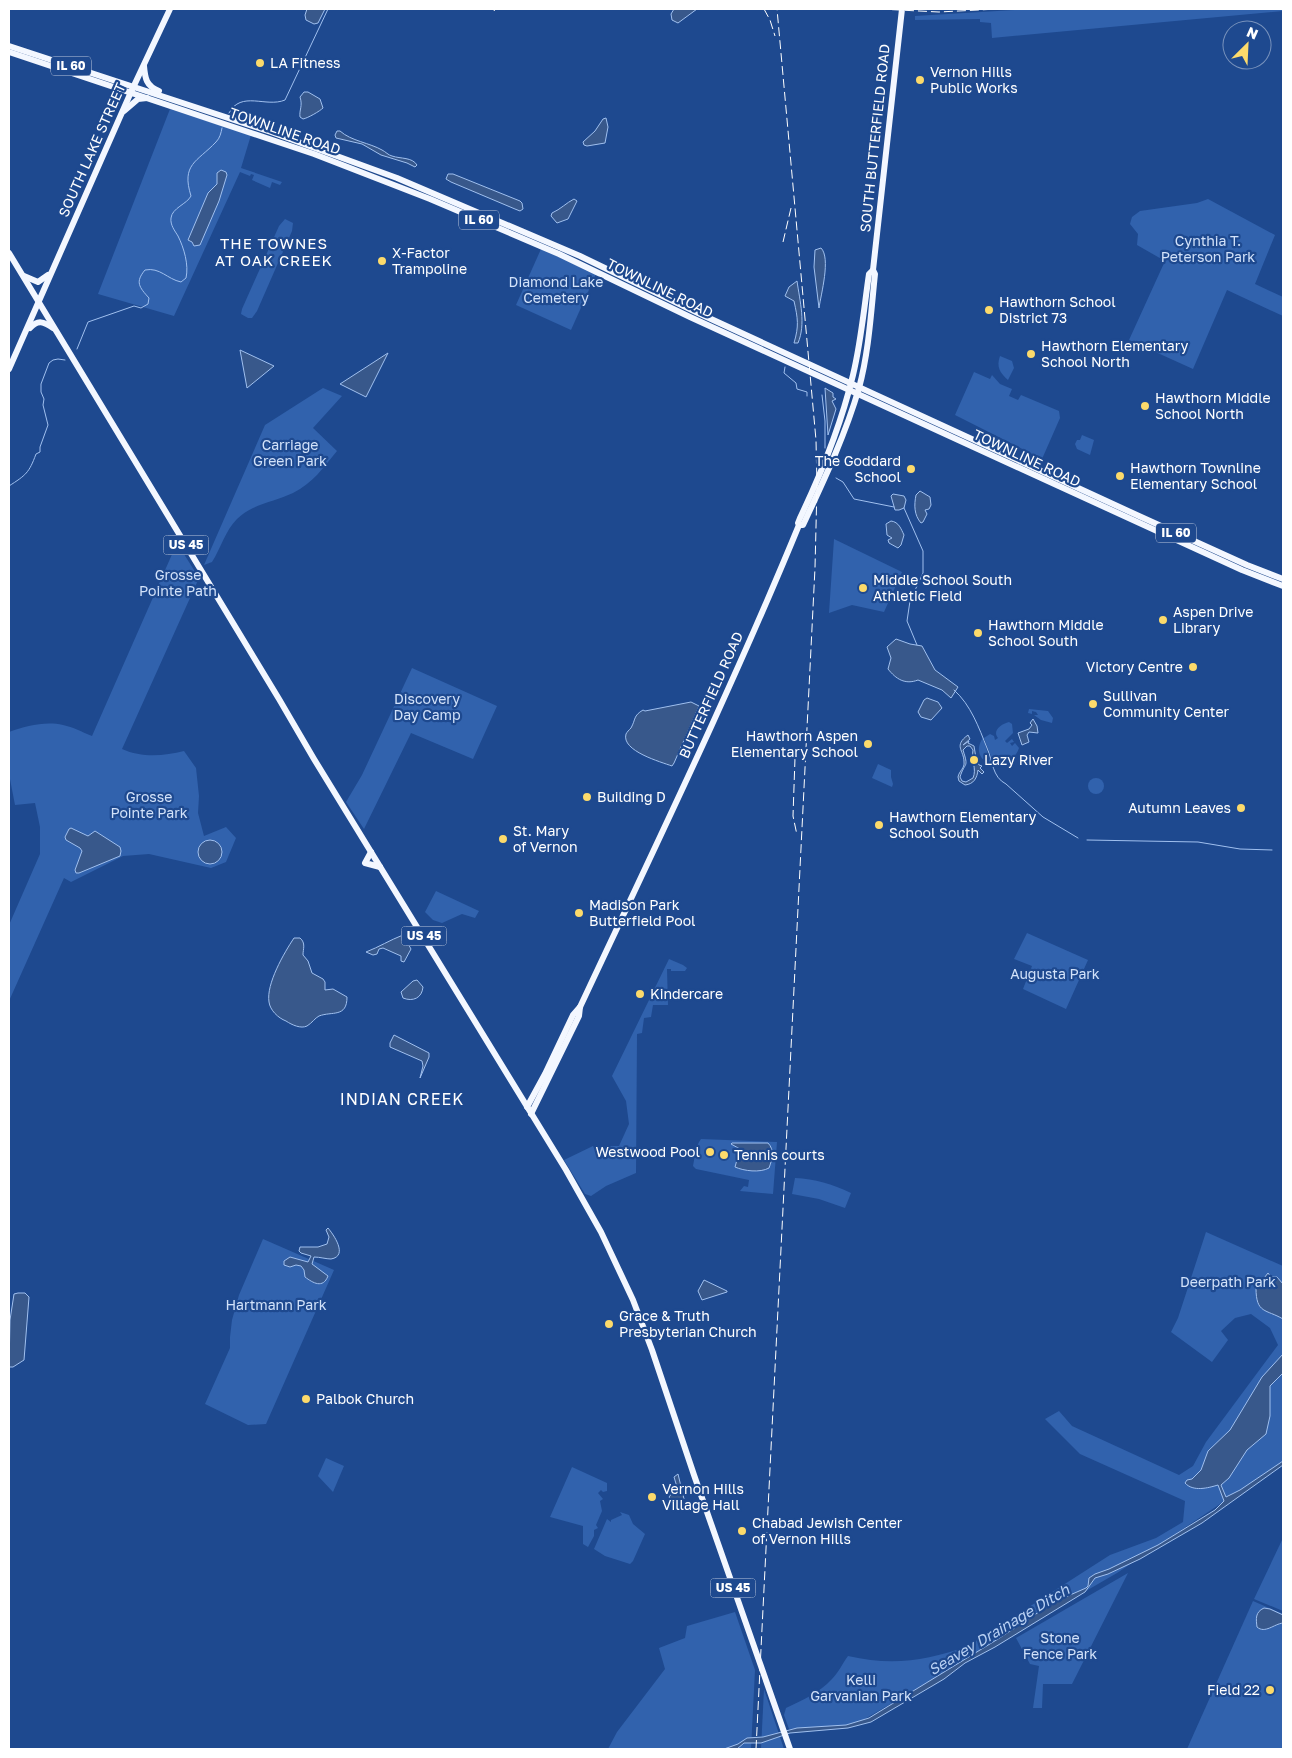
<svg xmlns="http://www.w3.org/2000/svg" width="1292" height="1758" font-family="'Golos Text',sans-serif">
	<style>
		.green { fill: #3162ad }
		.water { fill: #38588b; stroke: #a0c0ef; fill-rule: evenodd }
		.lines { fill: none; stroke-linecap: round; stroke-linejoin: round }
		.stream { stroke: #a0c0ef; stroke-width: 1 }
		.major { stroke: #f3f7ff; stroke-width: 6 }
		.rail { stroke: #fff; stroke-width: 1; stroke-dasharray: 9 4; stroke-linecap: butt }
		.poi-dot { fill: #fcda6b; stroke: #1e498f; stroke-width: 2 }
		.labels { text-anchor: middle; stroke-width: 4.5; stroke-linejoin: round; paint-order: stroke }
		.shield { fill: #1e498f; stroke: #bcc8dd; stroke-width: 1 }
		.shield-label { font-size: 12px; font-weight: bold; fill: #fff }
		.poi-label { font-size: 14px; fill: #fff; stroke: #1e498f; text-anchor: start }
		.street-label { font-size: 14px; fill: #fff; stroke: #1e498f }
		.park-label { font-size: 14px; fill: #d2e2fa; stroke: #1e498f }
		.neighbourhood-label { font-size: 15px; letter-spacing: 1px; fill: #fff; stroke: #1e498f }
		.water-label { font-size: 15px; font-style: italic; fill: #b9d1f4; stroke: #1e498f }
		.quarter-label { font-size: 16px; letter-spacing: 1px; fill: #fff; stroke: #1e498f }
	</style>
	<rect width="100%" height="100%" fill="#1e498f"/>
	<!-- green -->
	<g class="green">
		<path d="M 1031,9 L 1283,9 L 1283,11 L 992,38 L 991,23 L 980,22 L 980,19 L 915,20 L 915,16 Z"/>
		<path d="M 170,109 L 251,135 L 241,168 L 282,182 L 280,185 L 272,182 L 270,188 L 252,180 L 254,175 L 251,174 L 250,176 L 240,172 L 174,316 L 98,294 Z"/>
		<path d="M 1208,199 L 1275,235 L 1255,284 L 1283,297 L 1283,316 L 1227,290 L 1193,369 L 1129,340 L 1165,261 L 1137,245 L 1138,234 L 1130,224 L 1132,217 L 1140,211 L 1197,203 Z"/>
		<path d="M 285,219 L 293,223 L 292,231 L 257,311 L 252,318 L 248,318 L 241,314 L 242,309 L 279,226 Z"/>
		<path d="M 541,249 L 596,274 L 571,330 L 516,305 Z"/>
		<path d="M 1000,356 L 1012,361 L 1014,368 L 1008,380 C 1000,373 996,367 1000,356 Z"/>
		<path d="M 974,372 L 990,379 L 992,375 L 1000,384 L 1012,389 L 1009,396 L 1018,400 L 1021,395 L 1059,411 L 1060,418 L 1042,459 L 955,415 Z"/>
		<path d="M 323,388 L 342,396 L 313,428 L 337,451 C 323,468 313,483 293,493 C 274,502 252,504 237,519 C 225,531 221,548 212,562 L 204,565 L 265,425 Z"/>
		<path d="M 1082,435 L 1094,440 L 1090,455 L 1077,449 L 1075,444 L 1077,440 L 1080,440 Z"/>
		<path d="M 834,539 L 902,572 L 884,612 L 852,605 L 829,613 Z"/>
		<path d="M 177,543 L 199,578 L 122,749 C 142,758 164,756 184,751 L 196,768 L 199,796 L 198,813 L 204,836 L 226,827 L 236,838 L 226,862 L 211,868 L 149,854 L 123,856 L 71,882 L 64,878 L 9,1001 L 9,925 L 40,854 L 40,827 L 35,803 L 15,805 L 9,774 L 9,732 C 26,726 45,721 63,725 C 73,727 82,732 92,736 Z"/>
		<path d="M 412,668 L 497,706 L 473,759 L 411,733 L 364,829 L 346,802 L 362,775 Z"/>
		<path d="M 1029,709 L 1048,711 L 1053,718 L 1052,723 L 1041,720 L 1034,715 L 1038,715 L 1036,712 L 1032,711 L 1032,714 L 1028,713 Z"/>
		<path d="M 1009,722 L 1012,724 L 1013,733 L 1005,741 L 1007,743 L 1012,739 L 1014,742 L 1010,743 L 1012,746 L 1015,743 L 1019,748 C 1016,757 1008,766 994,764 L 984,738 L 990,734 L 994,736 L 995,740 L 998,738 C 992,731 1001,724 1009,722 Z"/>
		<path d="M 983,738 L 991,764 C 979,760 975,749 983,738 Z"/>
		<path d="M 878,764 L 891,770 L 891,777 L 893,784 L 892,787 L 872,778 Z"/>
		<circle cx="1096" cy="786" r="8"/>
		<path d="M 436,891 L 479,911 L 475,918 L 462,914 L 442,923 L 433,920 L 425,912 Z"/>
		<path d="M 1027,933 L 1088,960 L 1066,1009 L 1023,989 L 1032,966 L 1014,959 Z"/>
		<path d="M 669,959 L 683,965 L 687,968 L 685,971 L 671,971 L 671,969 L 667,969 L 668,1005 L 653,1005 L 651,1017 L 644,1018 L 642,1033 L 637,1034 L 636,1173 L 606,1186 L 591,1196 L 585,1194 L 564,1160 L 593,1146 L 598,1154 L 606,1150 L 610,1146 L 619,1146 L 629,1124 L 626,1101 L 612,1076 Z"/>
		<path d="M 701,1139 L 777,1142 L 773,1194 L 740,1191 L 744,1186 L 748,1187 L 749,1180 L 696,1169 L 693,1166 C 695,1156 695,1147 701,1139 Z"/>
		<path d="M 795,1178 C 815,1179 832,1184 851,1193 L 845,1208 L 819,1199 L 792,1194 Z"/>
		<path d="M 1206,1232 L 1283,1266 L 1283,1462 L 1117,1573 L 863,1720 L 846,1726 L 789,1729 L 784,1715 L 786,1708 C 803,1700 819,1693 832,1679 C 839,1672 842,1664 848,1656 C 892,1666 926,1661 968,1646 L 1110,1555 L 1156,1538 L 1183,1522 L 1185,1501 L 1080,1454 L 1045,1419 L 1059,1411 L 1072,1426 L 1179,1475 L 1193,1466 L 1206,1442 L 1278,1345 L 1270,1328 L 1251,1314 L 1235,1318 L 1221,1331 L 1228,1340 L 1212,1362 L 1171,1332 L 1178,1318 Z"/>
		<path d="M 263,1239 L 334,1270 L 266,1424 L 248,1425 L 205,1404 L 230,1348 L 230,1337 L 232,1320 L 239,1295 Z"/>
		<path d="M 326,1458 L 344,1466 L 333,1492 L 318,1476 Z"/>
		<path d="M 572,1467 L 607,1483 L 607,1491 L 603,1492 L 601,1490 L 598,1493 L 603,1499 L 600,1501 L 602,1511 L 596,1525 L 598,1528 L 594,1530 L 594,1536 L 588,1547 L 583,1544 L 583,1526 L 550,1517 Z"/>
		<path d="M 620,1512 L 629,1515 L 633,1524 L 645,1534 L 633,1561 L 630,1564 L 605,1556 L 594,1549 L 607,1519 L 611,1522 L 611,1520 L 622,1515 Z"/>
		<path d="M 1283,1538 L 1283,1611 L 1254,1599 Z"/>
		<path d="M 1128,1573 L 1072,1684 L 1043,1684 L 1042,1708 L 1033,1708 L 1039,1666 L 1030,1664 L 1016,1638 Z"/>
		<path d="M 1253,1601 L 1283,1614 L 1283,1749 L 1187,1749 Z"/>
		<path d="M 735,1612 L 755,1670 L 751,1749 L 608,1749 L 617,1732 L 665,1669 L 659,1648 L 685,1638 L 687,1626 Z"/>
		<path d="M 764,1689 L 784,1749 L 761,1749 Z"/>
	</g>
	<!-- water -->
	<g class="water">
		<path d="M 307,9 L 325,9 L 318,23 L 314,24 L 306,20 L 305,15 Z"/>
		<path d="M 674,9 L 697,9 L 678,23 L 672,20 L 671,14 Z"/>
		<path d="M 304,92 L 308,92 L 320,99 L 323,108 C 320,111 308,118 303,119 L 300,117 C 299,110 303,106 300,97 Z"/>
		<path d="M 606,118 L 608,127 L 605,143 L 587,146 L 584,145 L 583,142 L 595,131 L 603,119 Z"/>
		<path d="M 337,131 L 340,131 C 351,141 370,143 382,150 C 386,152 388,155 392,156 C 401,159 412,157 417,165 L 415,167 L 407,163 L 381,155 L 362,144 L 336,138 L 335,135 Z"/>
		<path d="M 221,170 L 226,172 L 227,175 L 219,201 L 200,245 L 194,246 L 192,242 L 188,240 L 208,193 L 217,184 L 217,173 Z"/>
		<path d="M 448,174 L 453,174 L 520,201 L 522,203 L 523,209 L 520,211 L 515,209 L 451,182 L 446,179 Z"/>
		<path d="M 574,199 L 577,201 L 568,219 L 557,223 L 551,216 L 552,213 C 561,209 566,203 574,199 Z"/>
		<path d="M 821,248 C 831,258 821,294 819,308 L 814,267 L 815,250 Z"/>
		<path d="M 797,281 C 800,302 806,324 798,343 L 794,343 C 799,326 798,319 794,301 L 785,296 L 789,287 Z"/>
		<path d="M 240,350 L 274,366 L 247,388 Z"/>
		<path d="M 388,353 L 366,397 L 340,384 Z"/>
		<path d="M 825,388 L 833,393 L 833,397 L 836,399 L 832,401 L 836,409 L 828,435 Z"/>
		<path d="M 920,491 L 930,497 L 931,505 L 929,509 L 925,510 L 927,514 L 923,522 L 921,523 C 914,515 914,505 916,495 Z"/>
		<path d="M 893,494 L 904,496 L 906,500 L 904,508 L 899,510 L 895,510 L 891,496 Z"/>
		<path d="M 891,521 C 899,522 901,529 904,535 L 901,545 L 898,548 L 889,543 L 888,540 L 892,538 L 887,535 L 886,524 Z"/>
		<path d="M 896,639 L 910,644 L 922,646 L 935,670 L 958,687 L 951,698 L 942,690 L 918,680 C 905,685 896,679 888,669 L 891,658 L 887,647 Z"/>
		<path d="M 927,698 L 938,702 L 942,708 L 931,720 L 921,717 L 918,712 L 924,700 Z"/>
		<path d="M 691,702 L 699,706 L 674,763 L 672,766 C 661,762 621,751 626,734 C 627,732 629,730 631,728 C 636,719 633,716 643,710 L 645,711 Z"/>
		<path d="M 1033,719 L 1037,726 L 1038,733 L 1029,732 L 1027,735 L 1029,742 L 1022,745 L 1018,733 L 1029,729 L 1032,725 L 1030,723 Z"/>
		<path d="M 968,735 L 970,739 L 963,745 L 969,741 L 968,743 L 974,746 L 976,758 L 979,765 L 982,766 L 980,768 L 984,772 L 982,774 L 978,770 C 977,778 974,784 965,785 L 959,781 L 958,777 C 959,771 965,768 964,762 C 964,750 953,746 968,735 ZM 967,746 L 970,746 L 973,750 C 971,760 977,769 973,778 L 966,782 L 962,781 L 960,777 C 965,761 969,769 963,750 Z"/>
		<path d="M 71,828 L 88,836 L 95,831 L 120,847 L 121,851 L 120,856 L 79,873 L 76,873 L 75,870 L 82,851 L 80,848 L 66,840 L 65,837 L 69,829 Z"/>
		<circle cx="210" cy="852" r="12"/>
		<path d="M 403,935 L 411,949 L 404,962 L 401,961 L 401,956 L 383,948 L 379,949 L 377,954 L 373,955 L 366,952 C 379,947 390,940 403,935 Z"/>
		<path d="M 294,938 L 300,938 C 306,943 303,949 303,955 L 308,961 L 312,973 L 323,979 L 325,982 L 325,990 L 333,989 L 347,997 C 347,1018 332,1011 319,1016 C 315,1018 312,1023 307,1026 C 301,1029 292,1025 286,1021 C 278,1018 270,1010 269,1002 C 266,984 284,953 294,938 Z"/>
		<path d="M 417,980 L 423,987 C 422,998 413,1002 403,998 L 401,992 L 413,981 Z"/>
		<path d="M 394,1035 L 429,1053 L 429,1057 L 420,1078 L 423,1066 L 422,1061 L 390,1047 L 390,1043 Z"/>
		<path d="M 732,1143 L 768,1143 C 775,1150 772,1160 769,1168 C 760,1173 744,1171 735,1167 L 740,1149 L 731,1144 Z"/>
		<path d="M 328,1228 C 333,1234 349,1256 331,1259 C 326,1259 320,1257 314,1257 L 312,1264 L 328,1276 C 323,1289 313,1283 305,1277 L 304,1270 L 301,1266 L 296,1265 L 290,1267 L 284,1265 L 284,1261 L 290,1257 L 308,1262 L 311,1256 L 301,1253 L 299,1251 L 300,1247 L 318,1247 L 327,1244 L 329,1237 L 326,1230 Z"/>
		<path d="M 1268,1273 L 1271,1277 L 1277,1277 L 1283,1284 L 1283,1319 C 1266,1309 1256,1314 1256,1288 Z"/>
		<path d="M 704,1280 L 727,1291 L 727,1292 L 702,1300 L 698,1291 Z"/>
		<path d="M 18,1293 L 25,1293 L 29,1297 L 24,1360 L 13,1367 L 9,1367 L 10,1320 L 14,1294 Z"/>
		<path d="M 1283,1354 L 1283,1373 L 1270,1386 L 1270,1416 L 1266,1434 L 1247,1450 L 1229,1478 L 1221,1485 L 1226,1497 L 1240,1490 L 1283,1461 L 1283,1465 L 1202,1523 L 1140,1559 L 1108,1574 L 1095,1578 L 1085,1592 L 995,1647 L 965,1663 L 944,1679 L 871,1722 L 848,1728 L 790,1733 L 761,1743 L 744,1743 L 737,1749 L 724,1749 L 738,1744 L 747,1738 L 763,1737 L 797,1728 L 846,1725 L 869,1718 L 998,1639 L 1054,1602 L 1086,1588 L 1088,1586 L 1089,1578 L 1095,1574 L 1109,1569 L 1158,1545 L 1215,1510 L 1224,1501 L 1218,1485 C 1208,1488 1193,1492 1185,1483 L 1187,1480 L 1192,1479 L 1201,1470 L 1208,1451 L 1230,1430 L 1262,1377 Z"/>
		<path d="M 678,1474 L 684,1499 L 672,1501 L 669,1497 L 677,1487 L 674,1477 Z"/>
		<path d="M 1264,1608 L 1270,1609 L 1283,1615 L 1283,1623 C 1274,1624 1265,1634 1257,1627 C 1256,1619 1255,1612 1264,1608 Z"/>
	</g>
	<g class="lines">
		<!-- stream -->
		<g class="stream">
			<path d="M 229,113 C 241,90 266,108 285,100 L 328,9"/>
			<path d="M 77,349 L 88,322 L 134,306 L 141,308 L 148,304 L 149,298 C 139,287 135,282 145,270 C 160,267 167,279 181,282 L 186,278 C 189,265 184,248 178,236 C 175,231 170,225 171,218 C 172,208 187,204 191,196 C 181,164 197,162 216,142 C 220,138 221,133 222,128"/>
			<path d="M 785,367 L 784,373 L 796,383 L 797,389 L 807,392 L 807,396"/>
			<path d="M 822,395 L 825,421 L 825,448"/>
			<path d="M 836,478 L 843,482 L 854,499 L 894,507"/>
			<path d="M 9,486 C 26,475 29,473 36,454 L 40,452 L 40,447 L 48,425 L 43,405 L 44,399 L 41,392 L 41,384 L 49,363 L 53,360 L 58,359 L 65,360"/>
			<path d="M 904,508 L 923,551 L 923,573 L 910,601 L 907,621 L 917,645"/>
			<path d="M 954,690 C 971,705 979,728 987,748 C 993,761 992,777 1006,784 L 1043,817 L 1078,838"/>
			<path d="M 1087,840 L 1198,842 L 1240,849 L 1272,850"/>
		</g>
		<!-- major -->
		<g class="major">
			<path d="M 9,46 L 271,132 L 397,178 L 580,256 L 698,313 L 1139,516 L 1247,565 L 1283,579"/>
			<path d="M 9,52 L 314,154 L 430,199 L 559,254 L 690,317 L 1242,570 L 1283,586"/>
			<path d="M 144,66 C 145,78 146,86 159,91"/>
			<path d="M 124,111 L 138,99 L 147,98"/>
			<path d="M 9,253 L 279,699 L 314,759 L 566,1170 L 601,1232 L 633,1300 L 652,1350 L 694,1475 L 790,1749"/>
			<path d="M 24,276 L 38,282 L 48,275"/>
			<path d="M 30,328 C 38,319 44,322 53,328"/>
			<path d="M 9,369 L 131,92 L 170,9"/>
			<path d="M 799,525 L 798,523 L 800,518 C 822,472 841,425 853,375 C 861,342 864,308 869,274 L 873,270"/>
			<path d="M 371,852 L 365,863 L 380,867"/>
			<path d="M 527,1107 L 545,1074 L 573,1015 L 580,1007"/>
			<path d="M 531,1114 L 579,1016 L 580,1007 C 655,847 732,688 799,525 L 803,525 C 824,480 845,436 859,388 C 869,351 871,312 875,274 L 873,270 L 902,9"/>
		</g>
		<!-- rail -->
		<g class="rail">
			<path d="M 764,9 L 770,20 L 775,36"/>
			<path d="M 879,9 L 939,12 L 998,9"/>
			<path d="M 494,11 L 495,9"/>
			<path d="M 783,242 L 791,208"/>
			<path d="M 795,758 L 793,816 L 797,835"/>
			<path d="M 756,1749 L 815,568 L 817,486 L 816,440 L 777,9"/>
		</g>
	</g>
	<!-- markers -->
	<g class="poi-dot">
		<circle cx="260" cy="63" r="5"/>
		<circle cx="920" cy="80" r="5"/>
		<circle cx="382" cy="261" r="5"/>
		<circle cx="989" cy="310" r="5"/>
		<circle cx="1031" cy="354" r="5"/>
		<circle cx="1145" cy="406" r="5"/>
		<circle cx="911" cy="469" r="5"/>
		<circle cx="1120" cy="476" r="5"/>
		<circle cx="863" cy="588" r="5"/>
		<circle cx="1163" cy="620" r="5"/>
		<circle cx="978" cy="633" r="5"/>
		<circle cx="1193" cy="667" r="5"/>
		<circle cx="1093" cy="704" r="5"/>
		<circle cx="868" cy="744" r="5"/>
		<circle cx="974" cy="760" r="5"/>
		<circle cx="587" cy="797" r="5"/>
		<circle cx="1241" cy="808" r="5"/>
		<circle cx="879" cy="825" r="5"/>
		<circle cx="503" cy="839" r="5"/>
		<circle cx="579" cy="913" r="5"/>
		<circle cx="640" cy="994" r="5"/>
		<circle cx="710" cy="1152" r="5"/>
		<circle cx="724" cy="1155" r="5"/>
		<circle cx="609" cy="1324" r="5"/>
		<circle cx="306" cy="1399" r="5"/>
		<circle cx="652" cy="1497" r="5"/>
		<circle cx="742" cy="1531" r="5"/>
		<circle cx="1270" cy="1690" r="5"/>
	</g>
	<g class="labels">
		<!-- shield labels -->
		<g class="shield">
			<rect x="51" y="56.5" width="40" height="19" rx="4"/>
			<rect x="459" y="210.5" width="40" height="19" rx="4"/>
			<rect x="1156" y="523.5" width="40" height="19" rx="4"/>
			<rect x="163.5" y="535.5" width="45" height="19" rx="4"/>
			<rect x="401.5" y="926.5" width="45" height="19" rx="4"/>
			<rect x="710.5" y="1578.5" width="45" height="19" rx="4"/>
		</g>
		<g class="shield-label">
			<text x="71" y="70">IL 60</text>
			<text x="479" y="224">IL 60</text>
			<text x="1176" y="537">IL 60</text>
			<text x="186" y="549">US 45</text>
			<text x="424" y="940">US 45</text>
			<text x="733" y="1592">US 45</text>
		</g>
		<!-- poi labels -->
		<g class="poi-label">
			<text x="270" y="68">LA Fitness</text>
			<text x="930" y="77">Vernon Hills<tspan x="930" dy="16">Public Works</tspan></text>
			<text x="392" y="258">X-Factor<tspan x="392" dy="16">Trampoline</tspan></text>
			<text x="999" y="307">Hawthorn School<tspan x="999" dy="16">District 73</tspan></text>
			<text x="1041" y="351">Hawthorn Elementary<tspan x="1041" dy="16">School North</tspan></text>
			<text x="1155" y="403">Hawthorn Middle<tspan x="1155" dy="16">School North</tspan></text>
			<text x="901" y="466" text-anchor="end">The Goddard<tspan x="901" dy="16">School</tspan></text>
			<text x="1130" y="473">Hawthorn Townline<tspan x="1130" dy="16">Elementary School</tspan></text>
			<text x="873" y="585">Middle School South<tspan x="873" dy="16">Athletic Field</tspan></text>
			<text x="1173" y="617">Aspen Drive<tspan x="1173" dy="16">Library</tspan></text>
			<text x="988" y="630">Hawthorn Middle<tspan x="988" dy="16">School South</tspan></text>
			<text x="1183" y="672" text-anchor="end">Victory Centre</text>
			<text x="1103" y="701">Sullivan<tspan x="1103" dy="16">Community Center</tspan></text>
			<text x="858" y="741" text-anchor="end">Hawthorn Aspen<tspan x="858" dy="16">Elementary School</tspan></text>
			<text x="984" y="765">Lazy River</text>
			<text x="597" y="802">Building D</text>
			<text x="1231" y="813" text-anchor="end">Autumn Leaves</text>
			<text x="889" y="822">Hawthorn Elementary<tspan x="889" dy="16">School South</tspan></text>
			<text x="513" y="836">St. Mary<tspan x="513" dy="16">of Vernon</tspan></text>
			<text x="589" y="910">Madison Park<tspan x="589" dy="16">Butterfield Pool</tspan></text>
			<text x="650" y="999">Kindercare</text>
			<text x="700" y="1157" text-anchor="end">Westwood Pool</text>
			<text x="734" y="1160">Tennis courts</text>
			<text x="619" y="1321">Grace &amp; Truth<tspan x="619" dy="16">Presbyterian Church</tspan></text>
			<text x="316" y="1404">Palbok Church</text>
			<text x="662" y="1494">Vernon Hills<tspan x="662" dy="16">Village Hall</tspan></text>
			<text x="752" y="1528">Chabad Jewish Center<tspan x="752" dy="16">of Vernon Hills</tspan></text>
			<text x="1260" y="1695" text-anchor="end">Field 22</text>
		</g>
		<!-- street labels -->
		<g class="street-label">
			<text transform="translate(285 131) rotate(19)" y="5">TOWNLINE ROAD</text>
			<text transform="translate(875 138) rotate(-84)" y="5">SOUTH BUTTERFIELD ROAD</text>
			<text transform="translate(92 150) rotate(-66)" y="5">SOUTH LAKE STREET</text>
			<text transform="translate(660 288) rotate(26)" y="5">TOWNLINE ROAD</text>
			<text transform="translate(1027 458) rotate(25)" y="5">TOWNLINE ROAD</text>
			<text transform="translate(711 695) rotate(-66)" y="5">BUTTERFIELD ROAD</text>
		</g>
		<!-- park labels -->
		<g class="park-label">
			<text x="1208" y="246">Cynthia T.<tspan x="1208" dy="16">Peterson Park</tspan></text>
			<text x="556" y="287">Diamond Lake<tspan x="556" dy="16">Cemetery</tspan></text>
			<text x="290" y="450">Carriage<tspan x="290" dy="16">Green Park</tspan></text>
			<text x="178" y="580">Grosse<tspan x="178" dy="16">Pointe Path</tspan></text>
			<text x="427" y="704">Discovery<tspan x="427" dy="16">Day Camp</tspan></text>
			<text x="149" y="802">Grosse<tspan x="149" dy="16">Pointe Park</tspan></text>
			<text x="1055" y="979">Augusta Park</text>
			<text x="1228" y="1287">Deerpath Park</text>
			<text x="276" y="1310">Hartmann Park</text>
			<text x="1060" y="1643">Stone<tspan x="1060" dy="16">Fence Park</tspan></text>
			<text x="861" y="1685">Kelli<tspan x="861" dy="16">Garvanian Park</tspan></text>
		</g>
		<!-- neighbourhood labels -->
		<g class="neighbourhood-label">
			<text x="274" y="249">THE TOWNES<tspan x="274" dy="17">AT OAK CREEK</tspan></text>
		</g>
		<!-- water labels -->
		<g class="water-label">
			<text transform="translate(999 1630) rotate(-31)" y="5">Seavey Drainage Ditch</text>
		</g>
		<!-- quarter labels -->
		<g class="quarter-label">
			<text x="402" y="1105">INDIAN CREEK</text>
		</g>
	</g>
	<!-- border -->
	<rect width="1292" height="1758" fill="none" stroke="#ffffff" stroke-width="20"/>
	<!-- north arrow -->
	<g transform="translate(1247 45) rotate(24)"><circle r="24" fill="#1e498f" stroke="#7892bc"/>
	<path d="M0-4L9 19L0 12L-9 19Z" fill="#fcda6b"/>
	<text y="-8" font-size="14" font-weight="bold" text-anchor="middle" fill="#ffffff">N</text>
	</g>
</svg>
